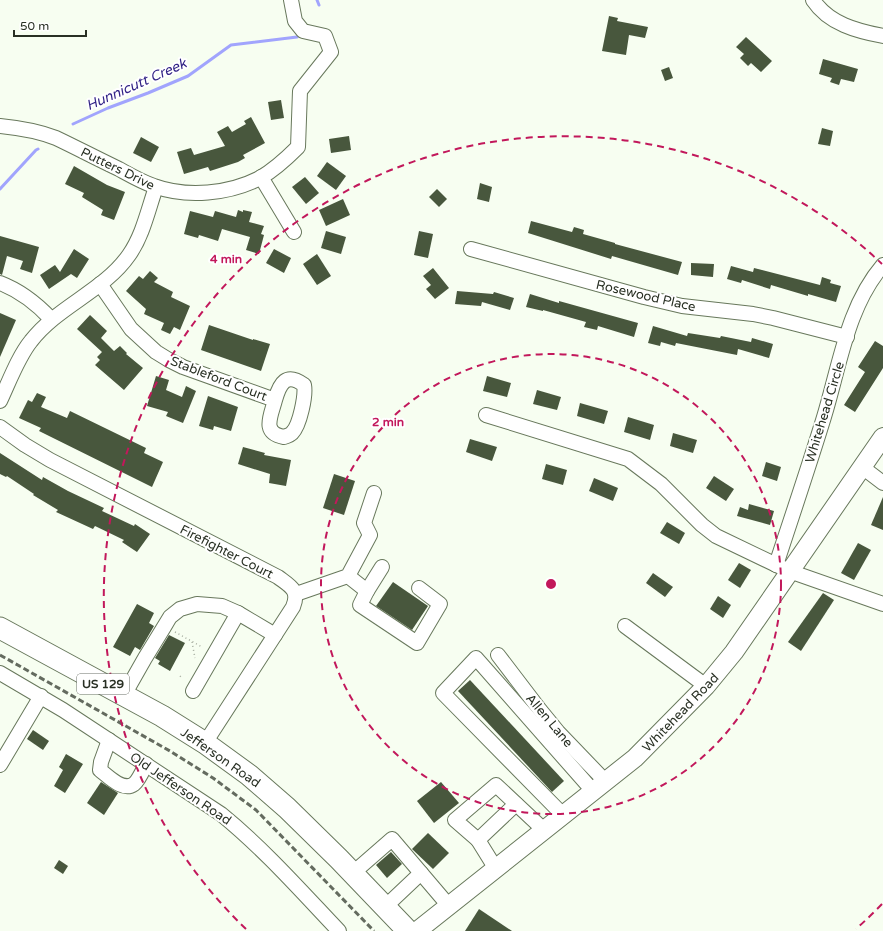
<svg xmlns="http://www.w3.org/2000/svg" width="883" height="931" font-family="'Varela Round',sans-serif">
	<style>
		.lines { fill: none; stroke-linecap: round; stroke-linejoin: round }
		.stream { stroke: #a1a4fd; stroke-width: 3 }
		.building { fill: #48573d }
		.minor-casing { stroke: #68785c; stroke-width: 16 }
		.major-casing { stroke: #68785c; stroke-width: 20 }
		.highway-casing { stroke: #68785c; stroke-width: 23 }
		.path { stroke: #a6ada0; stroke-width: 1.5; stroke-dasharray: 1 3; stroke-linecap: butt }
		.minor { stroke: #fff; stroke-width: 14 }
		.major { stroke: #fff; stroke-width: 18 }
		.highway { stroke: #fff; stroke-width: 21 }
		.rail { stroke: #646b5f; stroke-width: 3; stroke-dasharray: 6 3; stroke-linecap: butt }
		.ring { fill: none; stroke: #c2185b; stroke-width: 2; stroke-dasharray: 7 5 }
		.labels { text-anchor: middle; stroke-width: 4; stroke-linejoin: round; paint-order: stroke }
		.shield { fill: #fff; stroke: #696e66; stroke-width: 1 }
		.shield-label { font-size: 12px; font-weight: bold; fill: #293024 }
		.street-label { font-size: 13px; fill: #293024; stroke: #fff }
		.water-label { font-size: 14px; font-style: italic; fill: #322386; stroke: #fff }
		.centre { fill: #c2185b; stroke: #fff; stroke-width: 2 }
		.ring-label { font-size: 12px; text-anchor: middle; font-weight: bold; fill: #c2185b; stroke: #fff; stroke-width: 4; stroke-linejoin: round; paint-order: stroke }
	</style>
	<rect width="100%" height="100%" fill="#f7fef1"/>
	<g class="lines">
		<!-- stream -->
		<g class="stream">
			<path d="M 317,0 L 319,5"/>
			<path d="M 73,124 L 108,108 L 148,93 L 188,76 L 231,45 L 297,37"/>
			<path d="M 0,189 L 36,150 L 38,149"/>
		</g>
	</g>
	<!-- building -->
	<g class="building">
		<path d="M 609,16 L 618,18 L 617,21 L 648,27 L 645,38 L 629,35 L 626,55 L 602,51 Z"/>
		<path d="M 746,37 L 772,61 L 761,72 L 751,63 L 748,66 L 740,58 L 744,54 L 736,47 Z"/>
		<path d="M 823,59 L 858,69 L 854,82 L 841,79 L 839,85 L 830,82 L 832,78 L 819,74 Z"/>
		<path d="M 669,67 L 673,78 L 665,81 L 661,70 Z"/>
		<path d="M 281,100 L 284,118 L 271,120 L 268,102 Z"/>
		<path d="M 251,117 L 265,143 L 243,155 L 245,158 L 238,162 L 210,171 L 208,167 L 184,174 L 177,152 L 191,148 L 194,155 L 225,146 L 217,132 L 228,126 L 232,132 L 246,124 L 244,121 Z"/>
		<path d="M 822,128 L 833,131 L 830,146 L 818,144 Z"/>
		<path d="M 349,136 L 351,150 L 331,153 L 329,139 Z"/>
		<path d="M 141,137 L 159,147 L 151,162 L 133,153 Z"/>
		<path d="M 327,162 L 346,176 L 336,190 L 317,176 Z"/>
		<path d="M 74,166 L 107,185 L 125,192 L 114,220 L 101,215 L 103,210 L 82,197 L 84,193 L 65,184 Z"/>
		<path d="M 305,177 L 319,193 L 306,204 L 292,187 Z"/>
		<path d="M 480,183 L 492,187 L 489,202 L 477,199 Z"/>
		<path d="M 437,189 L 447,199 L 439,207 L 429,197 Z"/>
		<path d="M 343,199 L 350,215 L 326,226 L 319,210 Z"/>
		<path d="M 238,210 L 243,212 L 243,210 L 252,212 L 249,222 L 264,226 L 261,234 L 264,235 L 259,254 L 246,250 L 250,237 L 222,229 L 218,241 L 199,235 L 198,238 L 184,234 L 190,211 L 213,217 L 215,211 L 236,217 Z"/>
		<path d="M 531,221 L 572,232 L 574,227 L 584,230 L 583,234 L 615,243 L 615,244 L 682,262 L 678,275 L 612,256 L 611,259 L 528,233 Z"/>
		<path d="M 326,231 L 346,237 L 341,254 L 321,248 Z"/>
		<path d="M 419,231 L 433,234 L 428,258 L 414,255 Z"/>
		<path d="M 0,236 L 39,247 L 32,273 L 20,269 L 23,261 L 7,256 L 2,275 L 0,274 Z"/>
		<path d="M 74,249 L 89,259 L 77,278 L 71,274 L 49,289 L 40,275 L 55,265 L 60,272 Z"/>
		<path d="M 274,249 L 291,258 L 284,273 L 266,263 Z"/>
		<path d="M 317,254 L 331,276 L 317,285 L 303,264 Z"/>
		<path d="M 691,263 L 714,264 L 713,277 L 691,275 Z"/>
		<path d="M 731,266 L 753,272 L 754,268 L 820,285 L 822,277 L 831,280 L 830,283 L 841,286 L 836,302 L 808,294 L 808,296 L 771,285 L 770,289 L 742,280 L 741,283 L 727,279 Z"/>
		<path d="M 433,268 L 449,288 L 435,299 L 426,289 L 431,285 L 423,276 Z"/>
		<path d="M 150,271 L 158,278 L 154,282 L 173,292 L 171,297 L 190,306 L 180,330 L 174,327 L 170,334 L 161,330 L 164,323 L 144,314 L 146,309 L 126,291 L 139,276 L 143,279 Z"/>
		<path d="M 457,291 L 493,294 L 494,292 L 514,298 L 510,310 L 482,302 L 481,306 L 455,304 Z"/>
		<path d="M 530,294 L 559,303 L 559,301 L 638,323 L 634,337 L 598,326 L 597,330 L 584,327 L 586,322 L 543,310 L 543,311 L 526,307 Z"/>
		<path d="M 0,313 L 16,320 L 0,357 Z"/>
		<path d="M 90,315 L 107,331 L 101,338 L 114,351 L 120,346 L 127,353 L 126,354 L 143,368 L 124,390 L 95,365 L 100,360 L 97,357 L 102,352 L 77,329 Z"/>
		<path d="M 209,325 L 253,340 L 253,339 L 270,344 L 261,371 L 201,350 Z"/>
		<path d="M 653,326 L 687,336 L 688,333 L 720,338 L 721,336 L 751,342 L 752,338 L 773,344 L 769,358 L 738,349 L 737,355 L 676,343 L 675,346 L 661,342 L 660,346 L 648,343 Z"/>
		<path d="M 875,341 L 883,346 L 883,368 L 855,412 L 844,405 L 865,372 L 858,367 Z"/>
		<path d="M 156,376 L 169,380 L 166,390 L 182,397 L 186,386 L 196,391 L 183,423 L 166,416 L 168,412 L 147,406 Z"/>
		<path d="M 487,376 L 511,383 L 507,397 L 483,391 Z"/>
		<path d="M 537,390 L 561,397 L 557,410 L 533,404 Z"/>
		<path d="M 37,393 L 46,397 L 41,407 L 67,418 L 70,411 L 146,448 L 144,453 L 163,462 L 152,487 L 39,431 L 41,428 L 19,418 L 28,400 L 32,402 Z"/>
		<path d="M 208,396 L 238,407 L 231,431 L 214,426 L 213,430 L 199,426 Z"/>
		<path d="M 580,403 L 608,411 L 604,424 L 577,416 Z"/>
		<path d="M 628,417 L 654,425 L 650,440 L 624,432 Z"/>
		<path d="M 673,433 L 697,440 L 693,453 L 670,446 Z"/>
		<path d="M 470,439 L 497,447 L 492,461 L 466,452 Z"/>
		<path d="M 243,447 L 265,453 L 264,455 L 291,460 L 286,486 L 269,483 L 270,474 L 238,464 Z"/>
		<path d="M 0,453 L 42,480 L 43,477 L 68,491 L 104,508 L 102,511 L 134,526 L 135,524 L 150,534 L 137,552 L 122,542 L 124,540 L 95,526 L 93,529 L 56,512 L 58,510 L 33,495 L 34,494 L 7,476 L 6,477 L 0,474 Z"/>
		<path d="M 766,462 L 781,467 L 777,481 L 762,476 Z"/>
		<path d="M 546,464 L 567,470 L 563,485 L 542,479 Z"/>
		<path d="M 334,474 L 355,481 L 344,515 L 323,508 Z"/>
		<path d="M 714,476 L 734,489 L 726,501 L 706,488 Z"/>
		<path d="M 594,478 L 618,488 L 613,501 L 589,491 Z"/>
		<path d="M 883,497 L 883,530 L 871,525 Z"/>
		<path d="M 749,504 L 774,511 L 770,525 L 737,516 L 740,507 L 748,510 Z"/>
		<path d="M 667,522 L 685,533 L 679,544 L 660,533 Z"/>
		<path d="M 858,543 L 871,550 L 854,580 L 841,573 Z"/>
		<path d="M 739,563 L 751,570 L 740,588 L 728,580 Z"/>
		<path d="M 653,573 L 673,587 L 665,597 L 646,583 Z"/>
		<path d="M 393,582 L 428,606 L 412,630 L 376,606 Z"/>
		<path d="M 823,593 L 834,600 L 801,651 L 788,642 Z"/>
		<path d="M 718,596 L 731,605 L 723,618 L 710,609 Z"/>
		<path d="M 137,604 L 154,613 L 149,623 L 154,626 L 140,650 L 135,647 L 130,656 L 113,647 Z"/>
		<path d="M 169,635 L 185,643 L 170,671 L 158,664 L 160,661 L 155,658 Z"/>
		<path d="M 470,680 L 564,781 L 552,792 L 458,691 Z"/>
		<path d="M 33,730 L 49,741 L 43,750 L 27,739 Z"/>
		<path d="M 66,754 L 83,764 L 65,793 L 54,786 L 63,770 L 59,767 Z"/>
		<path d="M 101,782 L 118,793 L 104,815 L 87,803 Z"/>
		<path d="M 441,782 L 459,803 L 434,823 L 417,801 Z"/>
		<path d="M 428,833 L 449,853 L 433,869 L 412,849 Z"/>
		<path d="M 391,852 L 402,864 L 387,878 L 376,865 Z"/>
		<path d="M 59,860 L 68,866 L 63,874 L 54,868 Z"/>
		<path d="M 479,909 L 512,931 L 465,931 Z"/>
	</g>
	<g class="lines">
		<defs>
			<g id="minor">
				<path d="M 813,0 C 829,24 857,31 883,36"/>
				<path d="M 0,126 C 20,128 38,131 56,138 C 77,148 98,159 119,169 C 130,175 142,182 154,186 C 187,198 229,194 260,178 C 274,170 287,158 298,147 L 300,91 L 331,52 L 325,36 L 303,31 L 295,21 L 291,0"/>
				<path d="M 261,177 L 294,232"/>
				<path d="M 471,249 L 644,297 L 682,306 L 753,314 L 773,318 L 847,337"/>
				<path d="M 0,283 C 21,291 36,303 51,319"/>
				<path d="M 100,284 L 131,329 L 156,352 L 169,360 L 183,367 L 275,400 C 271,416 261,433 284,437 C 287,436 290,435 292,433 C 300,425 306,395 304,385 C 286,372 280,383 275,400"/>
				<path d="M 0,401 C 9,382 18,357 31,341 C 58,306 104,291 129,255 C 143,235 148,210 156,187"/>
				<path d="M 486,415 L 628,459 L 661,484 L 702,525 L 716,536 L 789,571 L 883,604"/>
				<path d="M 0,427 L 25,445 L 50,460 L 278,577 C 290,586 300,590 293,607 L 205,743"/>
				<path d="M 862,467 L 883,483"/>
				<path d="M 776,565 C 792,516 809,466 824,417 C 840,365 847,307 883,265"/>
				<path d="M 348,576 L 367,591 L 360,605 L 417,643 L 440,604 L 419,588"/>
				<path d="M 367,591 L 382,567"/>
				<path d="M 296,594 L 348,576 L 370,535 L 364,523 L 374,493"/>
				<path d="M 625,626 L 706,686"/>
				<path d="M 498,655 L 540,710 L 558,732 L 605,781"/>
				<path d="M 0,673 L 63,710 L 221,814 C 264,849 301,891 339,931"/>
				<path d="M 193,691 L 238,613 L 275,635"/>
				<path d="M 124,695 L 145,658 L 164,627 L 170,617 L 180,609 L 197,604 L 222,606 L 238,613"/>
				<path d="M 109,740 L 101,762 L 100,770 C 109,777 123,792 134,784 C 139,780 143,770 146,764"/>
				<path d="M 0,765 L 41,696"/>
				<path d="M 563,815 L 443,693 L 476,658 L 593,791"/>
				<path d="M 478,840 L 455,820 L 496,785 L 544,830"/>
				<path d="M 496,869 L 478,840 L 516,804"/>
				<path d="M 353,873 L 392,839 L 449,906"/>
				<path d="M 385,907 L 421,873"/>
			</g>
			<path id="major" d="M 417,931 L 635,758 L 706,686 L 734,652 L 883,437"/>
			<path id="highway" d="M 0,628 L 162,716 L 205,743 L 249,775 L 287,808 L 339,859 L 408,931"/>
		</defs>
		<!-- minor casing -->
		<use href="#minor" class="minor-casing"/>
		<!-- major casing -->
		<use href="#major" class="major-casing"/>
		<!-- highway casing -->
		<use href="#highway" class="highway-casing"/>
		<!-- path -->
		<g class="path">
			<path d="M 175,632 L 202,647"/>
			<path d="M 192,642 L 195,658"/>
			<path d="M 180,676 L 182,678"/>
		</g>
		<!-- minor -->
		<use href="#minor" class="minor"/>
		<!-- major -->
		<use href="#major" class="major"/>
		<!-- highway -->
		<use href="#highway" class="highway"/>
		<!-- rail -->
		<path class="rail" d="M 0,655 L 170,751 L 213,778 L 256,810 L 374,931"/>
	</g>
	<!-- distance rings -->
	<g class="ring">
		<circle cx="551" cy="584" r="230"/>
		<path d="M882 904A460 460 0 0 1 856 929M246 929A460 460 0 1 1 882 264"/>
	</g>
	<g class="labels">
		<!-- shield labels -->
		<rect class="shield" x="77" y="674" width="52" height="20" rx="3"/>
		<g class="shield-label">
			<text x="103" y="688">US 129</text>
		</g>
		<!-- street labels -->
		<g class="street-label">
			<text transform="translate(118 168) rotate(26)" y="5">Putters Drive</text>
			<text transform="translate(646 295) rotate(13)" y="5">Rosewood Place</text>
			<text transform="translate(219 378) rotate(21)" y="5">Stableford Court</text>
			<text transform="translate(824 412) rotate(-73)" y="5">Whitehead Circle</text>
			<text transform="translate(227 551) rotate(27)" y="5">Firefighter Court</text>
			<text transform="translate(680 712) rotate(-46)" y="5">Whitehead Road</text>
			<text transform="translate(550 720) rotate(50)" y="5">Allen Lane</text>
			<text transform="translate(221 757) rotate(35)" y="5">Jefferson Road</text>
			<text transform="translate(181 788) rotate(34)" y="5">Old Jefferson Road</text>
		</g>
		<!-- water labels -->
		<g class="water-label">
			<text transform="translate(136 84) rotate(-24)" y="5">Hunnicutt Creek</text>
		</g>
	</g>
	<circle cx="551" cy="584" r="6" class="centre"/>
	<g class="ring-label">
		<text x="226" y="263">4 min</text>
		<text x="388" y="426">2 min</text>
	</g>
	<!-- scale -->
	<path d="M14 30v6h72v-6" fill="none" stroke="#293024" stroke-width="2"/>
	<text x="20" y="30" font-size="12" fill="#293024" stroke="#ffffff" stroke-width="3" paint-order="stroke">50 m</text>
</svg>
